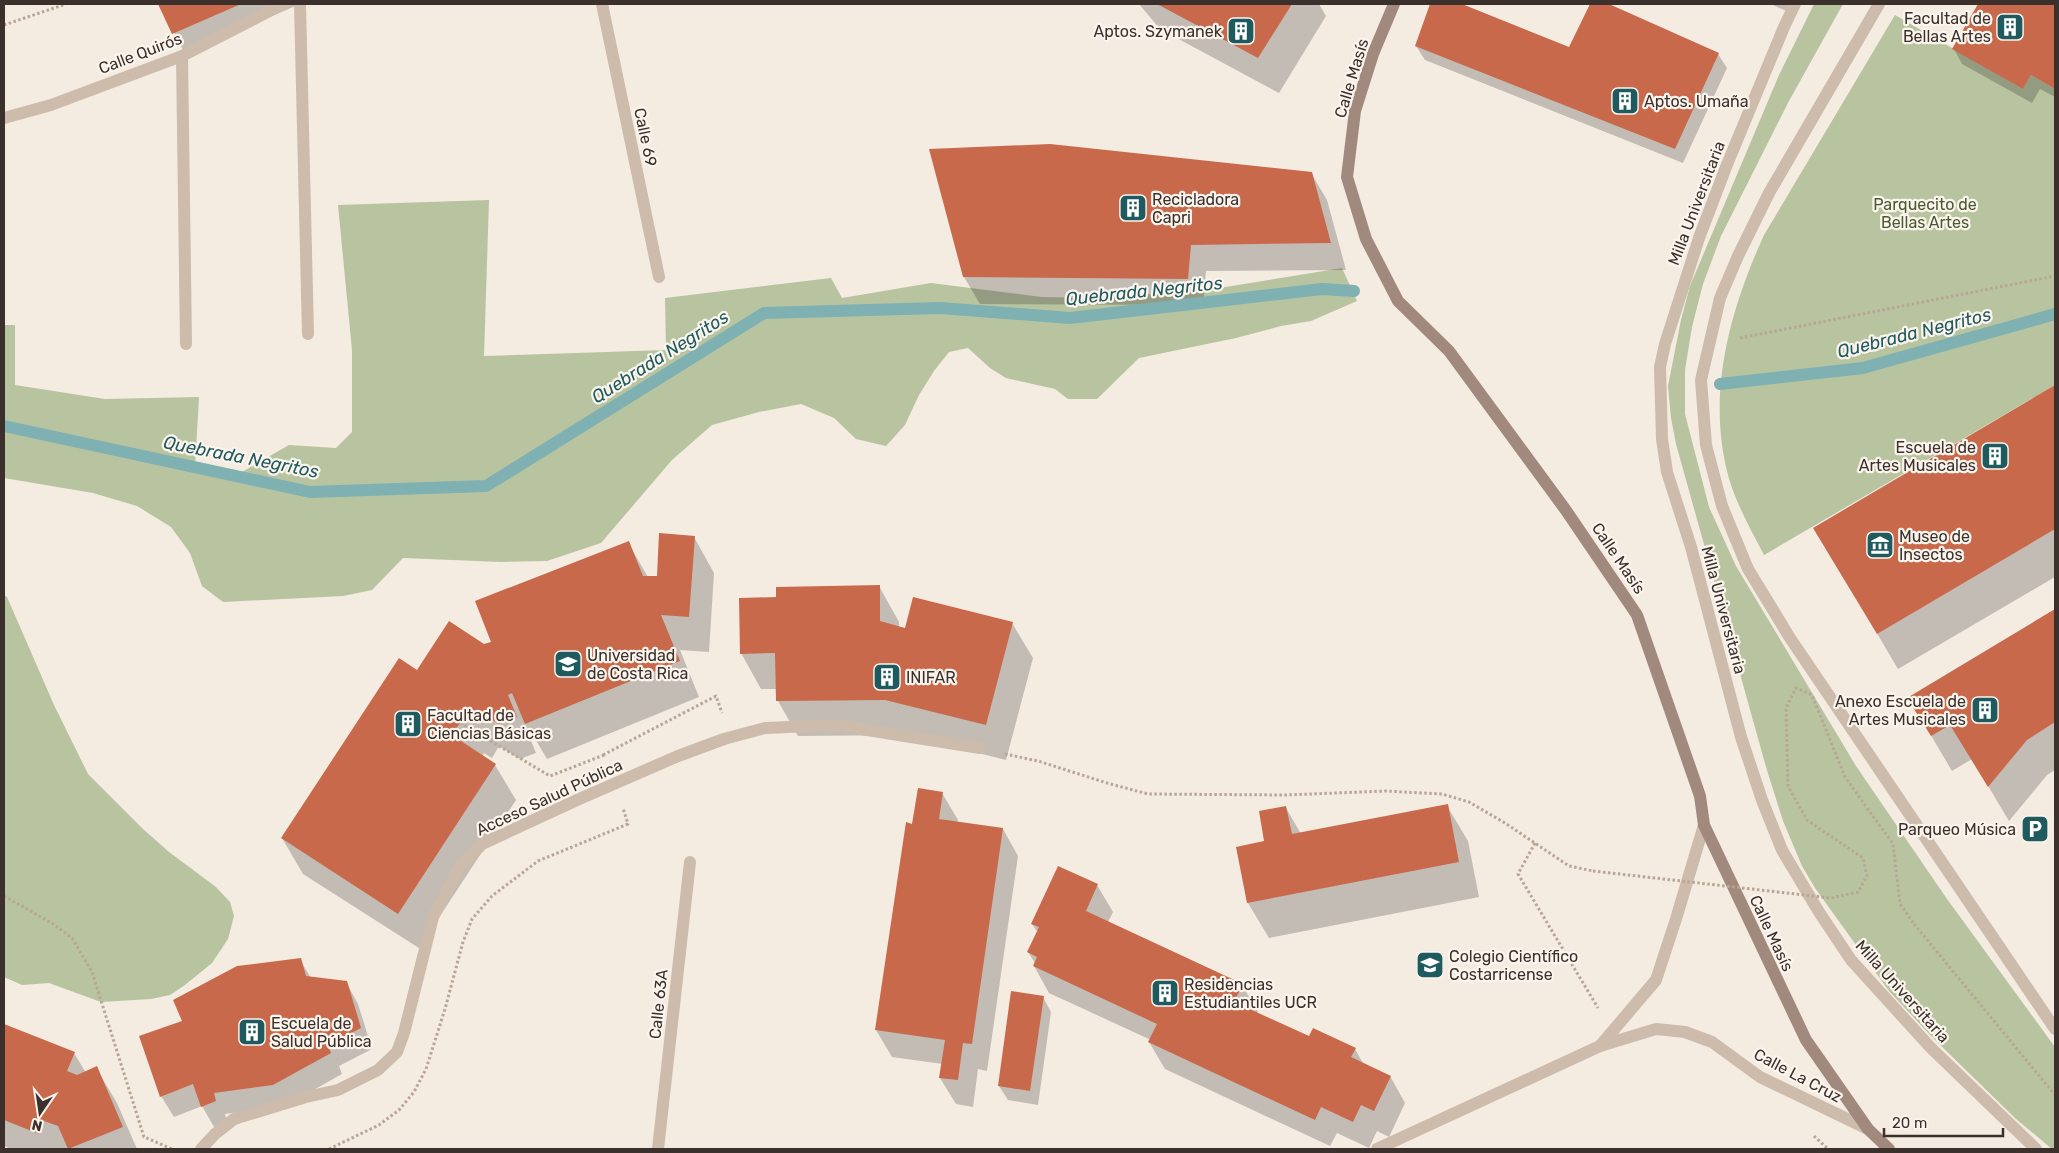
<svg xmlns="http://www.w3.org/2000/svg" width="2059" height="1153" font-family="Rubik,sans-serif">
	<style>
		.green { fill: #b8c4a0 }
		.shadow { fill: #0003 }
		.lines { fill: none; stroke-linecap: round; stroke-linejoin: round }
		.stream { stroke: #7fb0b2; stroke-width: 12 }
		.building { fill: #c8694b }
		.path { stroke: #b9a596; stroke-width: 3; stroke-dasharray: 2.5 2.5; stroke-linecap: butt }
		.lane { stroke: #cdbbac; stroke-width: 12 }
		.street { stroke: #cdbbac; stroke-width: 12 }
		.secondary { stroke: #a18a7d; stroke-width: 12 }
		.path-bridge { stroke: #b9a596; stroke-width: 3; stroke-dasharray: 2.5 2.5; stroke-linecap: butt }
		.labels { text-anchor: middle; stroke-width: 4.5; stroke-linejoin: round; paint-order: stroke }
		.poi-label { font-size: 16px; fill: #3b302b; stroke: #fbf5ee; text-anchor: start }
		.street-label { font-size: 16px; fill: #3b302b; stroke: #fbf5ee }
		.park-label { font-size: 16px; fill: #4a5a2e; stroke: #fbf5ee }
		.water-label { font-size: 18px; font-style: italic; fill: #1f5a5e; stroke: #fbf5ee }
	</style>
	<rect width="100%" height="100%" fill="#f4ebe1"/>
	<!-- green -->
	<g class="green">
		<path d="M 1814,4 L 1843,4 L 1789,101 L 1721,236 L 1703,284 L 1692,327 L 1685,370 L 1685,414 L 1709,507 L 1736,566 L 1856,766 L 1947,899 L 2055,1047 L 2055,1149 L 2052,1149 L 2016,1119 L 1932,1037 L 1889,991 L 1815,888 L 1802,866 L 1783,821 L 1766,767 L 1676,444 L 1671,418 L 1668,386 L 1681,320 L 1690,286 L 1779,75 Z"/>
		<path d="M 1895,15 L 2023,89 L 2031,75 L 2055,89 L 2055,385 L 1764,555 C 1752,532 1738,507 1730,482 C 1705,398 1729,312 1764,235 Z"/>
		<path d="M 489,200 L 484,356 L 666,350 L 665,298 L 831,278 L 842,298 L 931,283 L 1042,297 L 1101,298 L 1207,290 L 1342,268 L 1357,301 L 1311,321 L 1281,326 L 1236,338 L 1139,358 L 1097,399 L 1068,399 L 1055,389 L 1006,378 L 990,368 L 968,348 L 949,352 L 934,371 L 919,395 L 905,425 L 886,446 L 856,439 L 834,418 L 801,404 L 759,412 L 712,425 L 672,460 L 601,543 L 547,561 L 501,562 L 403,558 L 372,590 L 343,596 L 223,602 L 202,586 L 190,553 L 171,527 L 137,506 L 93,493 L 4,478 L 4,325 L 15,325 L 15,385 L 105,399 L 199,397 L 195,467 L 235,476 L 289,445 L 336,448 L 352,432 L 352,350 L 338,205 Z"/>
		<path d="M 4,595 L 7,597 L 54,705 L 88,774 L 143,829 L 169,852 L 216,887 L 230,902 L 234,916 L 228,939 L 212,963 L 185,985 L 170,995 L 151,999 L 101,1002 L 49,983 L 22,985 L 4,977 Z"/>
	</g>
	<!-- shadow -->
	<g class="shadow">
		<path d="M 159,4 L 300,4 L 185,54 Z"/>
		<path d="M 1139,4 L 1319,4 L 1326,16 L 1279,93 L 1160,29 Z"/>
		<path d="M 1431,4 L 1459,4 L 1570,48 L 1592,4 L 1606,4 L 1718,54 L 1727,68 L 1683,163 L 1425,60 L 1416,46 Z"/>
		<path d="M 1771,4 L 1801,4 L 1795,15 Z"/>
		<path d="M 1980,4 L 2055,4 L 2055,97 L 2040,89 L 2032,103 L 1962,64 L 1954,49 Z"/>
		<path d="M 1311,173 L 1327,200 L 1346,270 L 1206,271 L 1203,305 L 980,304 L 964,277 Z"/>
		<path d="M 2055,386 L 2055,577 L 1898,669 L 1815,528 Z"/>
		<path d="M 694,537 L 714,573 L 709,652 L 680,650 L 699,697 L 547,759 L 530,730 L 527,731 L 536,753 L 520,759 L 499,746 L 492,758 L 484,753 L 482,756 L 495,765 L 516,800 L 419,948 L 303,874 L 282,838 L 417,672 L 493,642 L 628,543 L 648,577 L 659,577 Z"/>
		<path d="M 879,586 L 899,622 L 899,628 L 906,629 L 1012,623 L 1033,658 L 1006,760 L 906,735 L 798,736 L 778,701 L 777,689 L 761,689 L 741,653 L 777,599 Z"/>
		<path d="M 2055,610 L 2055,770 L 2047,775 L 2009,821 L 1972,759 L 1952,771 L 1909,698 Z"/>
		<path d="M 942,793 L 958,820 L 957,823 L 1003,829 L 1018,856 L 987,1071 L 978,1069 L 973,1107 L 956,1104 L 940,1078 L 943,1064 L 892,1057 L 876,1030 L 913,825 Z"/>
		<path d="M 1447,806 L 1468,841 L 1479,897 L 1269,938 L 1248,903 L 1238,848 L 1266,842 L 1286,808 L 1301,834 Z"/>
		<path d="M 1097,885 L 1113,912 L 1108,922 L 1242,985 L 1258,1012 L 1257,1014 L 1309,1038 L 1355,1049 L 1364,1065 L 1390,1076 L 1405,1103 L 1389,1137 L 1377,1131 L 1369,1148 L 1337,1133 L 1330,1146 L 1165,1069 L 1149,1042 L 1151,1040 L 1049,993 L 1034,966 L 1035,963 L 1028,952 L 1038,933 L 1032,924 Z"/>
		<path d="M 300,960 L 311,978 L 346,982 L 358,1004 L 372,1049 L 339,1066 L 342,1074 L 285,1106 L 225,1114 L 227,1122 L 214,1127 L 202,1106 L 174,1117 L 161,1096 L 184,1022 Z"/>
		<path d="M 1043,997 L 1051,1012 L 1038,1105 L 1008,1100 L 999,1086 Z"/>
		<path d="M 4,1025 L 74,1053 L 86,1073 L 96,1068 L 117,1103 L 137,1149 L 11,1149 L 4,1146 Z"/>
	</g>
	<g class="lines">
		<!-- stream -->
		<g class="stream">
			<path d="M 1720,384 L 1863,368 L 2055,314"/>
			<path d="M 4,426 L 310,492 L 486,486 L 764,313 L 940,308 L 1070,318 L 1322,289 L 1354,291"/>
		</g>
	</g>
	<!-- building -->
	<g class="building">
		<path d="M 158,4 L 241,4 L 172,34 Z"/>
		<path d="M 1157,4 L 1292,4 L 1258,58 Z"/>
		<path d="M 1430,4 L 1462,4 L 1569,47 L 1590,4 L 1609,4 L 1719,53 L 1675,149 L 1415,46 Z"/>
		<path d="M 1978,4 L 2055,4 L 2055,89 L 2031,75 L 2023,89 L 1952,49 Z"/>
		<path d="M 1050,144 L 1312,172 L 1331,243 L 1191,245 L 1188,279 L 963,277 L 929,149 Z"/>
		<path d="M 2055,385 L 2055,529 L 1877,634 L 1813,528 Z"/>
		<path d="M 659,533 L 695,536 L 689,617 L 661,615 L 680,661 L 525,724 L 512,693 L 508,695 L 517,717 L 499,724 L 479,712 L 471,723 L 463,718 L 456,729 L 464,735 L 461,741 L 496,764 L 398,914 L 281,838 L 399,658 L 417,670 L 449,621 L 484,644 L 491,642 L 475,601 L 629,541 L 643,576 L 657,576 Z"/>
		<path d="M 880,585 L 880,621 L 905,628 L 913,597 L 1013,622 L 986,725 L 885,700 L 776,701 L 775,653 L 740,654 L 739,598 L 776,597 L 776,587 Z"/>
		<path d="M 2055,609 L 2055,722 L 2027,740 L 1988,787 L 1950,725 L 1931,736 L 1907,698 Z"/>
		<path d="M 918,788 L 943,792 L 939,819 L 1003,828 L 972,1044 L 963,1043 L 958,1080 L 939,1078 L 945,1040 L 875,1030 L 906,822 L 912,824 Z"/>
		<path d="M 1448,804 L 1459,862 L 1247,903 L 1236,847 L 1264,841 L 1259,811 L 1286,806 L 1292,834 Z"/>
		<path d="M 1058,866 L 1098,884 L 1086,911 L 1243,984 L 1234,1002 L 1309,1036 L 1313,1028 L 1356,1048 L 1351,1057 L 1391,1076 L 1374,1111 L 1361,1105 L 1353,1122 L 1321,1107 L 1315,1120 L 1148,1042 L 1157,1024 L 1033,966 L 1037,957 L 1027,952 L 1039,927 L 1031,924 Z"/>
		<path d="M 301,958 L 306,976 L 347,981 L 361,1028 L 328,1045 L 331,1053 L 273,1085 L 214,1093 L 216,1101 L 201,1107 L 193,1084 L 160,1097 L 139,1036 L 182,1021 L 173,1000 L 237,966 Z"/>
		<path d="M 1011,991 L 1044,996 L 1030,1091 L 998,1086 Z"/>
		<path d="M 4,1024 L 75,1052 L 67,1071 L 77,1075 L 97,1066 L 123,1127 L 68,1149 L 58,1126 L 44,1121 L 39,1134 L 4,1120 Z"/>
	</g>
	<g class="lines">
		<!-- path -->
		<g class="path">
			<path d="M 4,25 L 66,4"/>
			<path d="M 1740,338 L 2055,276"/>
			<path d="M 460,723 L 550,776 L 604,755"/>
			<path d="M 1005,754 L 1038,761 L 1107,783 L 1148,794 L 1286,795 L 1385,791 L 1442,794 L 1469,802 L 1505,823 L 1569,866 L 1593,871"/>
			<path d="M 603,755 L 716,696 L 722,713"/>
			<path d="M 1535,843 L 1518,874 L 1598,1008"/>
			<path d="M 4,896 L 53,924 L 72,938 L 92,972 L 144,1137 L 172,1149"/>
			<path d="M 1914,924 L 2055,1095"/>
			<path d="M 1814,1136 L 1828,1149"/>
			<path d="M 329,1149 L 379,1125 L 399,1110 L 414,1092 L 426,1069 L 445,1009 L 463,942 L 472,919 L 492,896 L 538,861 L 628,824 L 623,808"/>
		</g>
		<!-- lane -->
		<g class="lane">
			<path d="M 300,4 L 308,334"/>
			<path d="M 1795,4 L 1784,27 L 1726,167 L 1699,238 L 1665,344 L 1660,367 L 1662,439 L 1667,472 L 1691,547 L 1741,737 L 1762,800 L 1782,850 L 1819,912 L 1851,960 L 1931,1048 L 2036,1149"/>
			<path d="M 1879,4 L 1769,193 L 1738,256 L 1720,298 L 1701,380 L 1706,445 L 1722,506 L 1748,569 L 1790,638 L 2055,1029"/>
			<path d="M 182,56 L 186,344"/>
			<path d="M 201,1149 L 215,1134 L 234,1119 L 306,1097 L 338,1090 L 378,1070 L 397,1052 L 404,1033 L 433,917 L 459,868 L 482,844 L 577,800 L 678,756 L 724,739 L 765,728 L 836,725 L 980,748"/>
		</g>
		<!-- street -->
		<g class="street">
			<path d="M 602,4 L 659,277"/>
			<path d="M 4,118 L 51,105 L 182,56 L 283,4"/>
			<path d="M 1600,1046 L 1656,980 L 1676,919 L 1704,825"/>
			<path d="M 658,1149 L 690,862"/>
			<path d="M 1377,1149 L 1600,1046 L 1656,1029 L 1685,1032 L 1712,1042 L 1760,1077 L 1868,1129"/>
		</g>
		<!-- secondary -->
		<path class="secondary" d="M 1394,4 L 1373,54 L 1355,111 L 1347,177 L 1366,239 L 1398,301 L 1449,351 L 1565,509 L 1637,615 L 1700,796 L 1704,825 L 1806,1040 L 1868,1129 L 1889,1149"/>
		<!-- path-bridge -->
		<path class="path-bridge" d="M 1593,871 L 1831,898 L 1858,892 L 1867,876 L 1863,858 L 1807,820 L 1788,786 L 1786,708 L 1796,688 L 1812,695 L 1845,777 L 1893,844 L 1900,904 L 1914,924"/>
	</g>
	<!-- icons -->
	<defs>
		<symbol id="building-square" viewBox="-11 -11 22 22"><rect x="-9" y="-9" width="18" height="18" rx="4" fill="#1f5a5e" stroke="#fbf5ee"/><path d="M-4-6H4V6H1V3H-1V6H-4ZM-2.5-4.3h1.7v1.8h-1.7ZM.8-4.3h1.7v1.8H.8ZM-2.5-1h1.7V.8h-1.7ZM.8-1h1.7V.8H.8Z" fill="#fff"/></symbol>
		<symbol id="museum-square" viewBox="-11 -11 22 22"><rect x="-9" y="-9" width="18" height="18" rx="4" fill="#1f5a5e" stroke="#fbf5ee"/><path d="M0-6L6-3V-2H-6V-3ZM-5-1h2V3h-2ZM-1-1h2V3h-2ZM3-1h2V3H3ZM-6 4H6V6H-6Z" fill="#fff"/></symbol>
		<symbol id="university-square" viewBox="-11 -11 22 22"><rect x="-9" y="-9" width="18" height="18" rx="4" fill="#1f5a5e" stroke="#fbf5ee"/><path d="M0-5L7-2L0 1L-7-2ZM-4 1L0 2.5L4 1V4Q0 6-4 4Z" fill="#fff"/></symbol>
		<symbol id="parking-square" viewBox="-11 -11 22 22"><rect x="-9" y="-9" width="18" height="18" rx="4" fill="#1f5a5e" stroke="#fbf5ee"/><path d="M-3.5-5.5H1a3.5 3.5 0 0 1 0 7H-1V5.5H-3.5ZM-1-3.4V-.6H.8a1.4 1.4 0 0 0 0-2.8Z" fill="#fff"/></symbol>
	</defs>
	<g fill-rule="evenodd">
		<use href="#building-square" x="1994" y="11" width="32" height="32"/>
		<use href="#building-square" x="1225" y="15" width="32" height="32"/>
		<use href="#building-square" x="1609" y="85" width="32" height="32"/>
		<use href="#building-square" x="1117" y="192" width="32" height="32"/>
		<use href="#building-square" x="1979" y="440" width="32" height="32"/>
		<use href="#museum-square" x="1864" y="529" width="32" height="32"/>
		<use href="#university-square" x="552" y="648" width="32" height="32"/>
		<use href="#building-square" x="871" y="661" width="32" height="32"/>
		<use href="#building-square" x="1969" y="694" width="32" height="32"/>
		<use href="#building-square" x="392" y="708" width="32" height="32"/>
		<use href="#parking-square" x="2019" y="813" width="32" height="32"/>
		<use href="#university-square" x="1414" y="949" width="32" height="32"/>
		<use href="#building-square" x="1149" y="977" width="32" height="32"/>
		<use href="#building-square" x="236" y="1016" width="32" height="32"/>
	</g>
	<g class="labels">
		<!-- poi labels -->
		<g class="poi-label">
			<text x="1991" y="24" text-anchor="end">Facultad de<tspan x="1991" dy="18">Bellas Artes</tspan></text>
			<text x="1222" y="37" text-anchor="end">Aptos. Szymanek</text>
			<text x="1644" y="107">Aptos. Umaña</text>
			<text x="1152" y="205">Recicladora<tspan x="1152" dy="18">Capri</tspan></text>
			<text x="1976" y="453" text-anchor="end">Escuela de<tspan x="1976" dy="18">Artes Musicales</tspan></text>
			<text x="1899" y="542">Museo de<tspan x="1899" dy="18">Insectos</tspan></text>
			<text x="587" y="661">Universidad<tspan x="587" dy="18">de Costa Rica</tspan></text>
			<text x="906" y="683">INIFAR</text>
			<text x="1966" y="707" text-anchor="end">Anexo Escuela de<tspan x="1966" dy="18">Artes Musicales</tspan></text>
			<text x="427" y="721">Facultad de<tspan x="427" dy="18">Ciencias Básicas</tspan></text>
			<text x="2016" y="835" text-anchor="end">Parqueo Música</text>
			<text x="1449" y="962">Colegio Científico<tspan x="1449" dy="18">Costarricense</tspan></text>
			<text x="1184" y="990">Residencias<tspan x="1184" dy="18">Estudiantiles UCR</tspan></text>
			<text x="271" y="1029">Escuela de<tspan x="271" dy="18">Salud Pública</tspan></text>
		</g>
		<!-- street labels -->
		<g class="street-label">
			<text transform="translate(140 53) rotate(-21)" y="6">Calle Quirós</text>
			<text transform="translate(1351 78) rotate(-73)" y="6">Calle Masís</text>
			<text transform="translate(646 137) rotate(78)" y="6">Calle 69</text>
			<text transform="translate(1696 203) rotate(-69)" y="6">Milla Universitaria</text>
			<text transform="translate(1619 558) rotate(56)" y="6">Calle Masís</text>
			<text transform="translate(1724 610) rotate(75)" y="6">Milla Universitaria</text>
			<text transform="translate(549 797) rotate(-25)" y="6">Acceso Salud Pública</text>
			<text transform="translate(1772 933) rotate(65)" y="6">Calle Masís</text>
			<text transform="translate(1903 991) rotate(48)" y="6">Milla Universitaria</text>
			<text transform="translate(658 1004) rotate(-84)" y="6">Calle 63A</text>
			<text transform="translate(1798 1075) rotate(28)" y="6">Calle La Cruz</text>
		</g>
		<!-- park labels -->
		<g class="park-label">
			<text x="1925" y="210">Parquecito de<tspan x="1925" dy="18">Bellas Artes</tspan></text>
		</g>
		<!-- water labels -->
		<g class="water-label">
			<text transform="translate(1144 291) rotate(-6)" y="6">Quebrada Negritos</text>
			<text transform="translate(1914 333) rotate(-14)" y="6">Quebrada Negritos</text>
			<text transform="translate(660 357) rotate(-32)" y="6">Quebrada Negritos</text>
			<text transform="translate(241 457) rotate(11)" y="6">Quebrada Negritos</text>
		</g>
	</g>
	<!-- border -->
	<rect width="2059" height="1153" fill="none" stroke="#3b302b" stroke-width="10"/>
	<!-- north arrow -->
	<g transform="translate(40 1113) rotate(193)" stroke="#fbf5ee" stroke-width="4" paint-order="stroke">
	<path d="M0-4L9 19L0 12L-9 19Z" fill="#3b302b"/>
	<text y="-8" font-size="14" font-weight="bold" text-anchor="middle" fill="#3b302b">N</text>
	</g>
	<!-- scale -->
	<path d="M1884 1128v8h119v-8" fill="none" stroke="#3b302b" stroke-width="2.5"/>
	<text x="1892" y="1128" font-size="15" fill="#3b302b" stroke="#fbf5ee" stroke-width="4" paint-order="stroke">20 m</text>
</svg>
